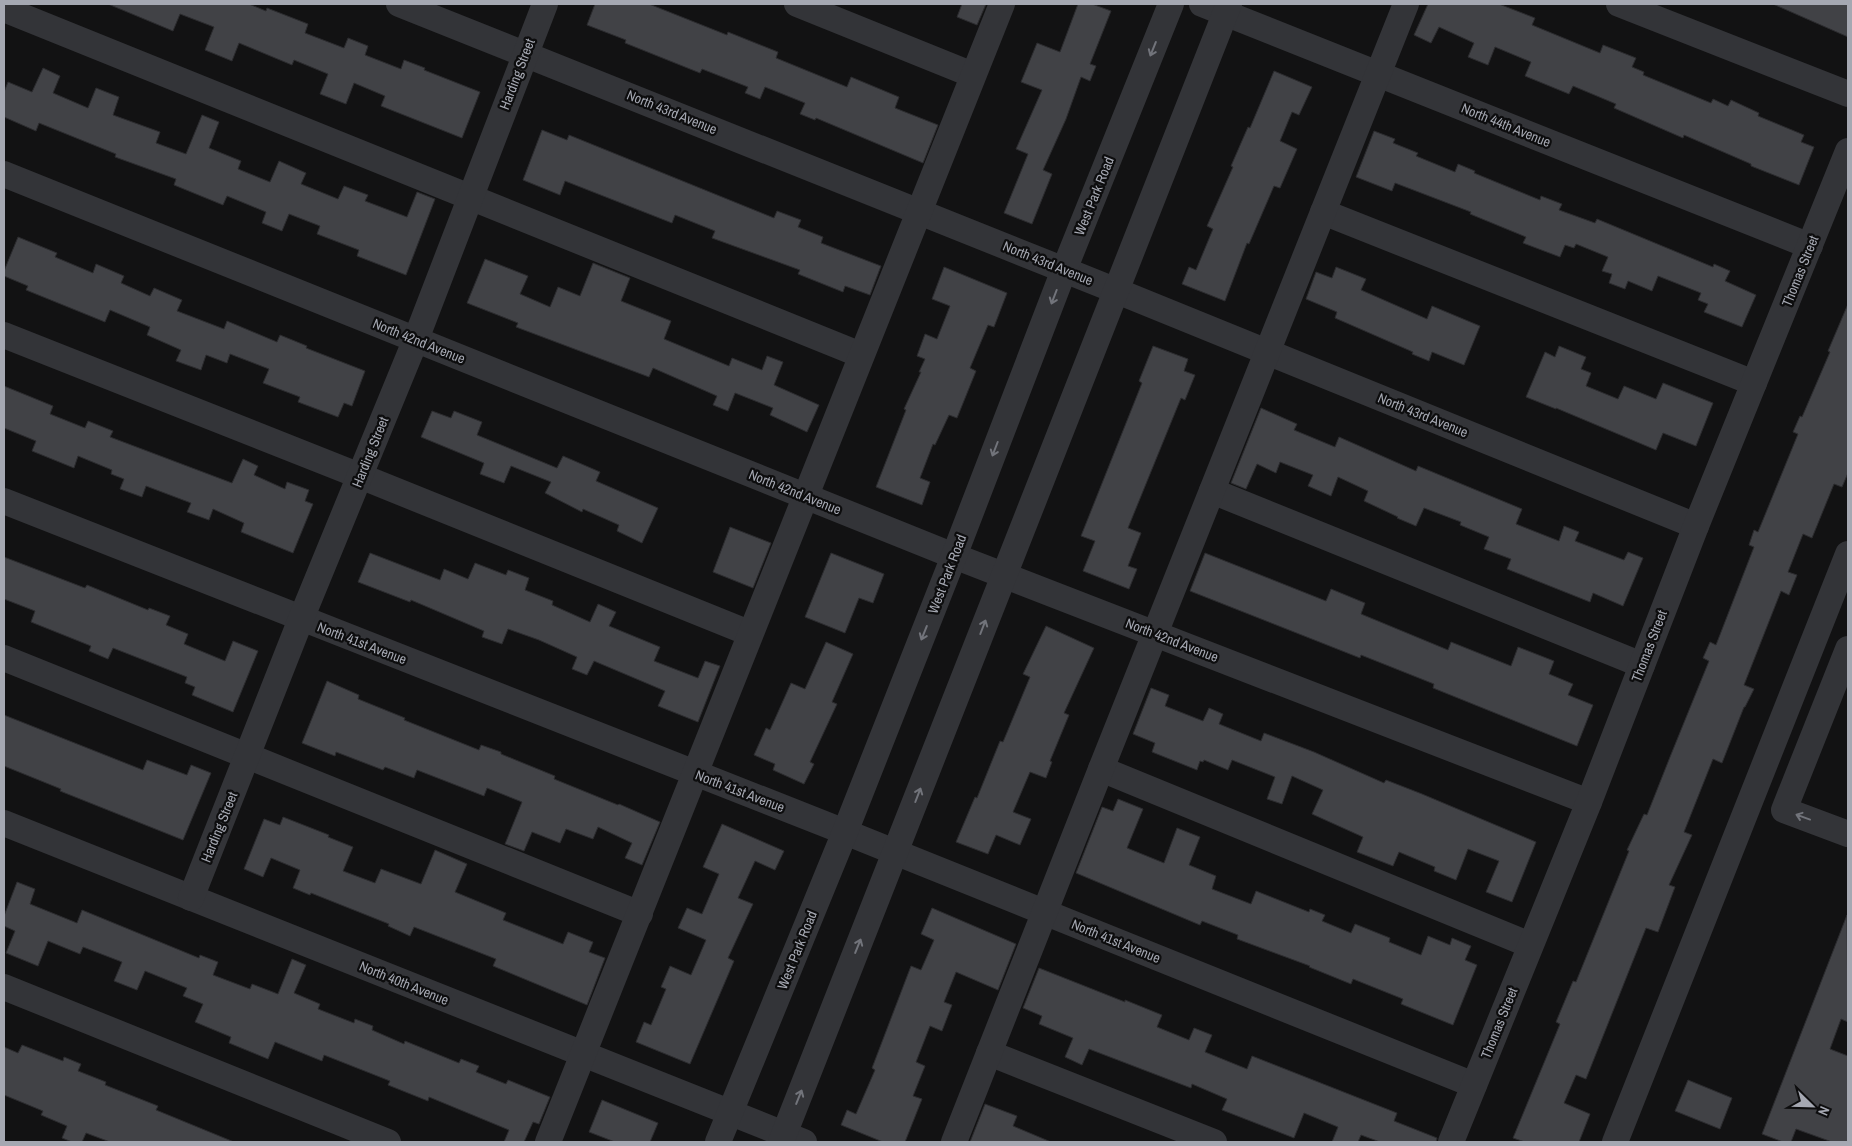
<svg xmlns="http://www.w3.org/2000/svg" width="1852" height="1146" font-family="'Archivo Narrow',sans-serif">
	<style>
		.building { fill: #414246; stroke: #2c2c2f }
		.lines { fill: none; stroke-linecap: round; stroke-linejoin: round }
		.minor { stroke: #333438; stroke-width: 26 }
		.oneway { stroke: #72747b }
		.labels { text-anchor: middle; stroke-width: 4.5; stroke-linejoin: round; paint-order: stroke }
		.street-label { font-size: 14px; fill: #a5a8b2; stroke: #0d0d0e }
	</style>
	<rect width="100%" height="100%" fill="#121213"/>
	<!-- building -->
	<g class="building">
		<path d="M 108,4 L 249,4 L 266,11 L 267,8 L 308,24 L 305,33 L 344,48 L 348,38 L 368,46 L 365,55 L 401,69 L 404,60 L 425,68 L 424,70 L 480,92 L 462,138 L 381,106 L 385,96 L 354,83 L 346,104 L 320,94 L 328,74 L 294,60 L 292,65 L 239,43 L 232,61 L 205,50 L 214,27 L 180,14 L 173,31 Z"/>
		<path d="M 595,4 L 649,4 L 727,35 L 728,32 L 778,52 L 776,58 L 847,87 L 851,77 L 899,97 L 895,108 L 938,125 L 923,163 L 816,118 L 815,120 L 800,114 L 805,103 L 765,87 L 760,99 L 745,93 L 748,87 L 702,69 L 700,73 L 625,43 L 626,40 L 587,25 Z"/>
		<path d="M 962,4 L 986,4 L 977,25 L 957,17 Z"/>
		<path d="M 1078,4 L 1092,4 L 1111,11 L 1090,64 L 1096,66 L 1090,81 L 1081,77 L 1066,119 L 1043,170 L 1052,174 L 1032,224 L 1004,213 L 1028,154 L 1016,149 L 1042,90 L 1021,82 L 1037,43 L 1060,52 Z"/>
		<path d="M 1428,4 L 1499,4 L 1535,18 L 1532,25 L 1600,53 L 1603,45 L 1636,58 L 1632,67 L 1644,72 L 1643,75 L 1711,103 L 1713,99 L 1728,106 L 1731,100 L 1759,113 L 1758,116 L 1804,135 L 1801,142 L 1814,147 L 1799,185 L 1751,166 L 1751,164 L 1684,135 L 1683,138 L 1614,108 L 1616,104 L 1573,86 L 1569,94 L 1525,76 L 1531,62 L 1495,47 L 1488,65 L 1468,57 L 1474,43 L 1439,27 L 1431,43 L 1414,35 Z"/>
		<path d="M 1773,4 L 1848,4 L 1848,37 Z"/>
		<path d="M 43,68 L 60,76 L 53,93 L 88,108 L 96,88 L 119,97 L 113,115 L 160,132 L 156,143 L 186,154 L 202,115 L 219,122 L 209,148 L 241,161 L 238,169 L 270,182 L 279,161 L 306,173 L 301,184 L 338,199 L 344,186 L 368,195 L 365,201 L 407,217 L 417,192 L 435,199 L 406,275 L 357,256 L 359,250 L 317,234 L 320,226 L 289,214 L 282,231 L 262,223 L 266,212 L 227,196 L 223,205 L 174,185 L 176,179 L 115,157 L 116,154 L 39,123 L 36,131 L 4,117 L 4,92 L 8,82 L 32,92 Z"/>
		<path d="M 1274,71 L 1312,87 L 1299,115 L 1292,112 L 1280,141 L 1297,149 L 1280,188 L 1274,186 L 1249,244 L 1247,243 L 1225,301 L 1182,284 L 1189,267 L 1196,270 L 1213,229 L 1207,226 L 1233,167 L 1231,166 L 1248,127 L 1250,128 Z"/>
		<path d="M 542,130 L 567,140 L 569,135 L 774,218 L 777,211 L 801,220 L 798,227 L 823,237 L 821,243 L 881,266 L 870,295 L 845,286 L 843,292 L 798,274 L 800,270 L 712,238 L 715,231 L 675,215 L 672,223 L 565,181 L 560,195 L 523,180 Z"/>
		<path d="M 1374,131 L 1395,139 L 1393,143 L 1418,153 L 1416,156 L 1455,172 L 1458,164 L 1475,171 L 1474,173 L 1540,200 L 1541,196 L 1562,204 L 1559,210 L 1595,223 L 1597,219 L 1713,267 L 1714,264 L 1730,271 L 1725,281 L 1756,295 L 1742,327 L 1704,312 L 1708,304 L 1698,300 L 1701,293 L 1658,276 L 1652,291 L 1628,281 L 1625,289 L 1609,283 L 1612,274 L 1602,271 L 1608,257 L 1576,244 L 1574,248 L 1565,245 L 1560,257 L 1523,243 L 1526,237 L 1470,214 L 1471,212 L 1395,183 L 1392,191 L 1356,177 Z"/>
		<path d="M 18,237 L 57,253 L 55,257 L 93,273 L 96,264 L 124,276 L 121,283 L 150,296 L 154,288 L 182,300 L 177,311 L 224,329 L 227,321 L 277,342 L 280,335 L 307,346 L 306,348 L 365,371 L 352,406 L 344,403 L 338,417 L 298,402 L 300,397 L 263,383 L 269,369 L 230,354 L 227,363 L 206,355 L 201,370 L 176,361 L 181,350 L 147,335 L 150,327 L 110,310 L 105,322 L 26,290 L 28,286 L 4,276 L 4,271 Z"/>
		<path d="M 485,259 L 528,276 L 520,294 L 550,307 L 558,287 L 580,296 L 593,263 L 630,278 L 621,301 L 671,321 L 664,339 L 729,366 L 732,358 L 762,370 L 767,356 L 783,362 L 774,385 L 819,405 L 807,432 L 770,415 L 773,408 L 735,393 L 728,411 L 713,405 L 717,396 L 653,368 L 649,377 L 516,327 L 518,323 L 467,303 Z"/>
		<path d="M 944,267 L 1007,293 L 994,327 L 988,325 L 970,368 L 976,371 L 957,418 L 949,415 L 935,445 L 933,444 L 920,478 L 930,482 L 922,505 L 876,487 L 906,410 L 904,409 L 921,372 L 919,372 L 925,359 L 917,356 L 925,334 L 937,339 L 950,306 L 932,299 Z"/>
		<path d="M 1336,267 L 1366,279 L 1361,290 L 1427,319 L 1432,306 L 1480,326 L 1464,365 L 1432,352 L 1429,361 L 1412,354 L 1413,352 L 1335,318 L 1337,312 L 1306,299 L 1316,272 L 1332,278 Z"/>
		<path d="M 1848,304 L 1848,473 L 1842,487 L 1834,484 L 1812,538 L 1803,534 L 1788,572 L 1797,575 L 1789,595 L 1781,591 L 1744,685 L 1754,689 L 1745,707 L 1744,707 L 1722,763 L 1713,759 L 1684,832 L 1692,835 L 1669,885 L 1675,887 L 1658,932 L 1646,928 L 1586,1079 L 1576,1075 L 1564,1103 L 1590,1114 L 1579,1142 L 1525,1142 L 1513,1138 L 1560,1024 L 1556,1022 L 1573,981 L 1576,982 L 1629,851 L 1627,850 L 1644,814 L 1647,815 L 1670,757 L 1709,661 L 1703,658 L 1710,642 L 1716,645 L 1754,547 L 1749,545 L 1754,530 L 1758,532 L 1798,434 L 1793,432 L 1800,416 L 1802,417 L 1830,352 L 1828,351 Z"/>
		<path d="M 1153,346 L 1188,359 L 1184,371 L 1195,375 L 1185,400 L 1181,398 L 1128,528 L 1141,533 L 1128,566 L 1137,569 L 1129,589 L 1083,571 L 1095,541 L 1081,536 L 1142,383 L 1139,381 Z"/>
		<path d="M 1559,346 L 1586,357 L 1581,369 L 1591,373 L 1586,386 L 1618,399 L 1624,386 L 1656,399 L 1663,383 L 1713,403 L 1696,446 L 1663,433 L 1656,450 L 1556,408 L 1556,409 L 1526,397 L 1545,352 L 1555,357 Z"/>
		<path d="M 4,386 L 53,406 L 50,414 L 85,428 L 88,421 L 113,431 L 110,437 L 232,483 L 243,459 L 258,466 L 254,475 L 285,489 L 287,482 L 309,490 L 305,501 L 313,504 L 293,553 L 241,532 L 244,523 L 213,509 L 209,520 L 187,512 L 191,503 L 146,486 L 142,497 L 120,489 L 124,479 L 111,474 L 112,470 L 78,456 L 74,468 L 32,451 L 36,441 L 4,428 Z"/>
		<path d="M 1261,408 L 1297,424 L 1294,430 L 1335,447 L 1339,437 L 1416,471 L 1418,466 L 1522,509 L 1516,524 L 1559,541 L 1564,526 L 1579,532 L 1575,541 L 1624,560 L 1628,552 L 1643,558 L 1623,606 L 1593,593 L 1590,602 L 1507,569 L 1511,559 L 1484,549 L 1489,537 L 1460,525 L 1461,522 L 1424,508 L 1416,526 L 1397,518 L 1398,517 L 1364,501 L 1368,491 L 1338,477 L 1331,496 L 1308,486 L 1313,475 L 1280,462 L 1276,473 L 1257,464 L 1246,489 L 1231,483 Z"/>
		<path d="M 432,411 L 451,418 L 454,411 L 482,422 L 477,435 L 557,468 L 563,456 L 600,472 L 596,481 L 658,508 L 642,543 L 617,531 L 619,525 L 583,509 L 582,512 L 545,493 L 551,482 L 511,466 L 504,483 L 480,474 L 484,463 L 421,437 Z"/>
		<path d="M 730,527 L 771,543 L 753,588 L 713,572 Z"/>
		<path d="M 370,553 L 440,580 L 444,569 L 468,579 L 475,563 L 506,575 L 508,570 L 529,578 L 525,590 L 553,601 L 552,605 L 590,622 L 598,604 L 616,612 L 609,626 L 660,647 L 654,661 L 698,678 L 705,661 L 720,666 L 698,722 L 658,706 L 665,691 L 594,661 L 587,675 L 572,669 L 577,657 L 539,640 L 508,629 L 502,644 L 482,637 L 484,631 L 411,600 L 410,602 L 358,582 Z"/>
		<path d="M 831,553 L 884,574 L 873,603 L 859,598 L 845,633 L 805,617 Z"/>
		<path d="M 1205,553 L 1326,601 L 1331,589 L 1365,603 L 1361,614 L 1448,650 L 1451,642 L 1511,666 L 1518,647 L 1554,661 L 1549,674 L 1573,684 L 1568,695 L 1593,705 L 1577,746 L 1433,688 L 1434,684 L 1361,655 L 1360,658 L 1190,591 Z"/>
		<path d="M 4,557 L 85,588 L 87,585 L 148,610 L 149,608 L 170,616 L 166,625 L 188,634 L 184,644 L 225,661 L 233,641 L 258,651 L 233,712 L 192,695 L 195,687 L 185,683 L 187,677 L 113,648 L 108,659 L 89,651 L 91,646 L 31,622 L 35,611 L 4,599 Z"/>
		<path d="M 1046,626 L 1094,648 L 1064,713 L 1069,715 L 1050,761 L 1052,762 L 1046,778 L 1030,772 L 1013,812 L 1031,819 L 1020,845 L 996,835 L 988,854 L 956,842 L 975,797 L 977,798 L 1000,741 L 1003,742 L 1030,677 L 1023,674 Z"/>
		<path d="M 826,642 L 853,654 L 832,702 L 837,704 L 810,762 L 814,764 L 804,784 L 773,770 L 775,764 L 754,755 L 766,728 L 770,730 L 791,683 L 805,689 Z"/>
		<path d="M 327,681 L 359,695 L 358,699 L 405,718 L 404,720 L 479,750 L 481,745 L 501,752 L 501,754 L 555,776 L 554,779 L 618,805 L 619,804 L 660,822 L 642,865 L 625,858 L 632,843 L 598,827 L 593,839 L 566,829 L 560,843 L 532,832 L 524,851 L 505,844 L 522,802 L 487,788 L 484,796 L 417,770 L 414,778 L 385,767 L 383,770 L 336,752 L 335,756 L 302,743 Z"/>
		<path d="M 1151,688 L 1169,695 L 1165,706 L 1203,721 L 1209,708 L 1223,714 L 1219,724 L 1261,741 L 1264,733 L 1314,752 L 1384,783 L 1386,780 L 1422,794 L 1536,842 L 1512,902 L 1486,892 L 1499,861 L 1468,849 L 1456,880 L 1434,871 L 1435,867 L 1399,852 L 1393,866 L 1357,852 L 1363,837 L 1312,814 L 1323,790 L 1292,776 L 1282,804 L 1267,799 L 1275,777 L 1232,760 L 1228,770 L 1204,760 L 1203,762 L 1200,761 L 1197,770 L 1152,752 L 1155,743 L 1133,734 Z"/>
		<path d="M 4,715 L 143,770 L 147,760 L 187,775 L 191,765 L 211,773 L 183,840 L 60,791 L 61,789 L 4,766 Z"/>
		<path d="M 1118,799 L 1143,809 L 1127,848 L 1164,863 L 1177,828 L 1200,837 L 1189,865 L 1216,876 L 1212,889 L 1251,904 L 1256,891 L 1309,912 L 1310,909 L 1325,915 L 1322,921 L 1351,933 L 1355,924 L 1390,938 L 1389,942 L 1421,955 L 1428,936 L 1450,945 L 1452,938 L 1471,946 L 1465,960 L 1477,965 L 1453,1025 L 1401,1004 L 1403,999 L 1353,979 L 1351,984 L 1309,967 L 1310,966 L 1237,939 L 1238,935 L 1202,921 L 1200,925 L 1076,873 L 1102,807 L 1113,811 Z"/>
		<path d="M 283,817 L 329,835 L 328,837 L 353,847 L 343,871 L 375,883 L 381,869 L 421,884 L 435,850 L 467,864 L 455,892 L 506,913 L 503,920 L 563,944 L 568,932 L 593,942 L 589,952 L 605,958 L 587,1005 L 493,966 L 496,959 L 414,927 L 410,936 L 388,926 L 389,924 L 311,893 L 310,895 L 293,888 L 300,870 L 271,858 L 263,877 L 244,869 L 264,819 L 280,825 Z"/>
		<path d="M 722,824 L 784,851 L 775,870 L 755,861 L 738,898 L 753,904 L 728,958 L 734,961 L 690,1064 L 636,1042 L 644,1022 L 651,1025 L 666,989 L 661,987 L 670,966 L 691,975 L 706,940 L 678,928 L 687,908 L 702,914 L 719,874 L 703,867 Z"/>
		<path d="M 17,882 L 35,889 L 30,904 L 77,923 L 82,910 L 199,958 L 200,955 L 218,962 L 213,975 L 250,989 L 252,984 L 278,994 L 292,959 L 306,965 L 294,993 L 320,1004 L 318,1009 L 354,1023 L 355,1019 L 373,1026 L 372,1030 L 404,1044 L 405,1041 L 459,1063 L 461,1059 L 479,1066 L 476,1072 L 506,1084 L 508,1080 L 550,1097 L 539,1124 L 533,1122 L 524,1142 L 504,1142 L 509,1130 L 429,1097 L 428,1101 L 388,1085 L 390,1081 L 324,1055 L 322,1061 L 275,1042 L 268,1059 L 229,1043 L 231,1037 L 195,1022 L 203,1004 L 183,996 L 187,988 L 145,971 L 137,990 L 114,981 L 122,962 L 83,947 L 80,954 L 48,941 L 38,966 L 6,953 L 15,931 L 4,926 L 4,916 Z"/>
		<path d="M 932,908 L 1016,944 L 998,990 L 956,972 L 944,1002 L 952,1005 L 942,1031 L 930,1026 L 916,1062 L 925,1066 L 913,1096 L 922,1099 L 905,1142 L 883,1142 L 841,1125 L 847,1110 L 856,1114 L 875,1070 L 872,1068 L 911,966 L 921,970 L 934,940 L 921,934 Z"/>
		<path d="M 1847,915 L 1848,1022 L 1841,1019 L 1830,1049 L 1848,1056 L 1848,1142 L 1832,1142 L 1796,1129 L 1791,1142 L 1783,1142 L 1762,1134 Z"/>
		<path d="M 1039,968 L 1125,1002 L 1125,1000 L 1162,1015 L 1157,1027 L 1189,1040 L 1194,1028 L 1212,1035 L 1205,1052 L 1247,1069 L 1252,1056 L 1397,1113 L 1394,1121 L 1437,1138 L 1436,1142 L 1380,1142 L 1361,1135 L 1358,1142 L 1332,1142 L 1338,1127 L 1304,1113 L 1294,1138 L 1222,1110 L 1227,1099 L 1192,1084 L 1191,1088 L 1089,1049 L 1082,1065 L 1065,1057 L 1073,1038 L 1039,1024 L 1042,1016 L 1023,1008 Z"/>
		<path d="M 22,1045 L 63,1061 L 64,1057 L 81,1064 L 78,1071 L 106,1082 L 105,1085 L 158,1106 L 156,1110 L 234,1142 L 110,1142 L 86,1133 L 82,1142 L 72,1142 L 62,1138 L 67,1126 L 41,1115 L 43,1111 L 4,1095 L 4,1047 L 18,1053 Z"/>
		<path d="M 1688,1080 L 1732,1098 L 1720,1129 L 1675,1111 Z"/>
		<path d="M 602,1100 L 658,1123 L 650,1142 L 615,1142 L 589,1132 Z"/>
		<path d="M 985,1104 L 1017,1116 L 1013,1126 L 1051,1142 L 970,1142 Z"/>
	</g>
	<g class="lines">
		<!-- minor -->
		<g class="minor">
			<path d="M 399,4 L 1117,291 L 1696,526"/>
			<path d="M 797,4 L 973,75"/>
			<path d="M 1202,4 L 1810,246"/>
			<path d="M 1619,4 L 1848,94"/>
			<path d="M 4,9 L 861,355"/>
			<path d="M 4,174 L 954,556 L 1589,802"/>
			<path d="M 1323,212 L 1754,383"/>
			<path d="M 4,335 L 360,476 L 749,633"/>
			<path d="M 1212,491 L 1642,665"/>
			<path d="M 4,501 L 845,832 L 1474,1085"/>
			<path d="M 1848,649 L 1784,810 L 1848,834"/>
			<path d="M 4,658 L 640,914"/>
			<path d="M 1101,769 L 1530,945"/>
			<path d="M 4,823 L 804,1142"/>
			<path d="M 191,898 L 301,619 L 416,339 L 545,4"/>
			<path d="M 4,987 L 388,1142"/>
			<path d="M 989,1053 L 1214,1142"/>
			<path d="M 548,1142 L 1002,4"/>
			<path d="M 718,1142 L 845,832 L 954,556 L 1064,270 L 1171,4"/>
			<path d="M 781,1142 L 1229,4"/>
			<path d="M 954,1142 L 1101,769 L 1406,4"/>
			<path d="M 1451,1142 L 1589,802 L 1696,526 L 1848,151"/>
			<path d="M 1615,1142 L 1848,554"/>
		</g>
	</g>
	<!-- one-way arrows -->
	<defs><path id="oneway-shaft" d="M-6 0H5M1.5-3L5.5 0L1.5 3" fill="none" stroke-width="1.6" stroke-linecap="round" stroke-linejoin="round" transform="scale(1.25)"/></defs>
	<g class="oneway">
		<use href="#oneway-shaft" transform="translate(1153 49) rotate(112)"/>
		<use href="#oneway-shaft" transform="translate(1054 297) rotate(111)"/>
		<use href="#oneway-shaft" transform="translate(995 449) rotate(111)"/>
		<use href="#oneway-shaft" transform="translate(983 627) rotate(-69)"/>
		<use href="#oneway-shaft" transform="translate(924 633) rotate(112)"/>
		<use href="#oneway-shaft" transform="translate(918 795) rotate(-69)"/>
		<use href="#oneway-shaft" transform="translate(1803 817) rotate(-160)"/>
		<use href="#oneway-shaft" transform="translate(858 946) rotate(-68)"/>
		<use href="#oneway-shaft" transform="translate(799 1097) rotate(-68)"/>
	</g>
	<g class="labels">
		<!-- street labels -->
		<g class="street-label">
			<text transform="translate(517 74) rotate(-69)" y="5">Harding Street</text>
			<text transform="translate(672 112) rotate(22)" y="5">North 43rd Avenue</text>
			<text transform="translate(1506 125) rotate(22)" y="5">North 44th Avenue</text>
			<text transform="translate(1094 196) rotate(-68)" y="5">West Park Road</text>
			<text transform="translate(1048 263) rotate(22)" y="5">North 43rd Avenue</text>
			<text transform="translate(1800 271) rotate(-68)" y="5">Thomas Street</text>
			<text transform="translate(419 341) rotate(22)" y="5">North 42nd Avenue</text>
			<text transform="translate(1423 415) rotate(22)" y="5">North 43rd Avenue</text>
			<text transform="translate(370 452) rotate(-68)" y="5">Harding Street</text>
			<text transform="translate(795 492) rotate(22)" y="5">North 42nd Avenue</text>
			<text transform="translate(947 574) rotate(-69)" y="5">West Park Road</text>
			<text transform="translate(1172 640) rotate(21)" y="5">North 42nd Avenue</text>
			<text transform="translate(362 643) rotate(21)" y="5">North 41st Avenue</text>
			<text transform="translate(1649 646) rotate(-69)" y="5">Thomas Street</text>
			<text transform="translate(740 791) rotate(21)" y="5">North 41st Avenue</text>
			<text transform="translate(219 827) rotate(-68)" y="5">Harding Street</text>
			<text transform="translate(1116 941) rotate(22)" y="5">North 41st Avenue</text>
			<text transform="translate(797 950) rotate(-68)" y="5">West Park Road</text>
			<text transform="translate(404 983) rotate(22)" y="5">North 40th Avenue</text>
			<text transform="translate(1499 1023) rotate(-68)" y="5">Thomas Street</text>
		</g>
	</g>
	<!-- border -->
	<rect width="1852" height="1146" fill="none" stroke="#a5a8b2" stroke-width="10"/>
	<!-- north arrow -->
	<g transform="translate(1812 1106) rotate(113)" stroke="#0d0d0e" stroke-width="4" paint-order="stroke">
	<path d="M0-4L9 19L0 12L-9 19Z" fill="#a5a8b2"/>
	<text y="-8" font-size="14" font-weight="bold" text-anchor="middle" fill="#a5a8b2">N</text>
	</g>
</svg>
